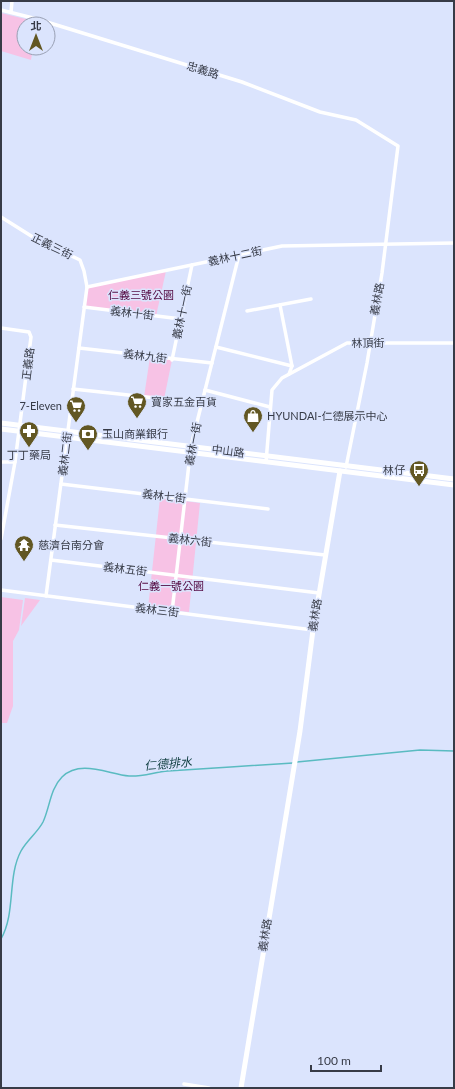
<svg xmlns="http://www.w3.org/2000/svg" width="455" height="1089" font-family="Lato,'Noto Sans TC',sans-serif">
	<style>
		.green { fill: #f7c2e5 }
		.lines { fill: none; stroke-linecap: round; stroke-linejoin: round }
		.stream { stroke: #5abbc1; stroke-width: 1.5 }
		.street { stroke: #fff; stroke-width: 3.5 }
		.secondary { stroke: #fff; stroke-width: 5 }
		.labels { text-anchor: middle; stroke-width: 3; stroke-linejoin: round; paint-order: stroke }
		.street-label { font-size: 11px; fill: #373b47; stroke: #dbe4fd }
		.park-label { font-size: 11px; fill: #530942; stroke: #dbe4fd }
		.poi-label { font-size: 11px; fill: #373b47; stroke: #dbe4fd; text-anchor: start }
		.water-label { font-size: 12px; font-style: italic; fill: #113f42; stroke: #dbe4fd }
	</style>
	<rect width="100%" height="100%" fill="#dbe4fd"/>
	<!-- green -->
	<g class="green">
		<path d="M 1,13 L 38,22 L 37,24 L 24,24 L 24,48 L 33,48 L 31,60 L 1,51 Z"/>
		<path d="M 166,271 L 156,316 L 84,307 L 87,287 Z"/>
		<path d="M 150,357 L 172,360 L 164,399 L 144,397 Z"/>
		<path d="M 160,498 L 200,503 L 189,612 L 148,608 Z"/>
		<path d="M 1,597 L 23,600 L 19,630 L 13,641 L 13,706 L 7,723 L 1,723 Z"/>
		<path d="M 25,598 L 40,600 L 21,626 Z"/>
	</g>
	<g class="lines">
		<!-- stream -->
		<g class="stream">
			<path d="M 297,762 L 420,750 L 454,751"/>
			<path d="M 1,939 C 16,913 7,877 21,851 C 27,840 38,832 43,822 C 50,807 50,789 62,777 C 80,759 108,774 129,776 C 142,777 155,772 168,771 C 210,768 251,766 293,763"/>
		</g>
		<!-- street -->
		<g class="street">
			<path d="M 1,10 L 37,19 L 242,82 L 320,112 L 356,120 L 398,146 L 382,273 L 367,363 L 346,467"/>
			<path d="M 11,12 L 12,1"/>
			<path d="M 1,217 L 36,239 L 80,260 L 84,271 L 87,287 L 46,596"/>
			<path d="M 87,287 L 282,246 L 454,243"/>
			<path d="M 280,305 L 292,366 L 289,374"/>
			<path d="M 84,307 L 181,319"/>
			<path d="M 247,311 L 311,299"/>
			<path d="M 1,328 L 29,332 L 31,337 L 15,462 L 1,539"/>
			<path d="M 216,347 L 292,366"/>
			<path d="M 79,348 L 212,363"/>
			<path d="M 172,360 L 192,265"/>
			<path d="M 73,389 L 202,403"/>
			<path d="M 205,390 L 270,407"/>
			<path d="M 1,462 L 15,462"/>
			<path d="M 266,462 L 272,390 L 282,378 L 347,343 L 454,343"/>
			<path d="M 61,484 L 268,509"/>
			<path d="M 55,525 L 325,555"/>
			<path d="M 51,560 L 319,593"/>
			<path d="M 1,590 L 313,630"/>
			<path d="M 172,612 L 191,446 L 239,255"/>
			<path d="M 184,1084 L 209,1088"/>
		</g>
		<!-- secondary -->
		<g class="secondary">
			<path d="M 1,423 L 454,479"/>
			<path d="M 1,429 L 454,485"/>
			<path d="M 241,1088 L 300,731 L 313,630 L 340,471"/>
		</g>
	</g>
	<!-- icons -->
	<defs>
		<symbol id="supermarket-pin" viewBox="-11 -11 22 30"><path d="M0 17L-7.5 6A9.5 9.5 0 1 1 7.5 6Z" fill="#625723" stroke="#dbe4fd"/><path d="M-6-5.5h2.5l.6 2H6L4.5 2H-2.5L-4.4-4H-6ZM-1.5 3.2a1.3 1.3 0 1 0 .1 0ZM3 3.2a1.3 1.3 0 1 0 .1 0Z" fill="#fff"/></symbol>
		<symbol id="shop-pin" viewBox="-11 -11 22 30"><path d="M0 17L-7.5 6A9.5 9.5 0 1 1 7.5 6Z" fill="#625723" stroke="#dbe4fd"/><path d="M-5-2.5h2.3a2.7 3.5 0 0 1 5.4 0H5L5.5 6h-11ZM-1.5-2.5h3a1.5 2.3 0 0 0-3 0Z" fill="#fff"/></symbol>
		<symbol id="pharmacy-pin" viewBox="-11 -11 22 30"><path d="M0 17L-7.5 6A9.5 9.5 0 1 1 7.5 6Z" fill="#625723" stroke="#dbe4fd"/><path d="M-2-6h4v4h4v4h-4v4h-4v-4h-4v-4h4Z" fill="#fff"/></symbol>
		<symbol id="bank-pin" viewBox="-11 -11 22 30"><path d="M0 17L-7.5 6A9.5 9.5 0 1 1 7.5 6Z" fill="#625723" stroke="#dbe4fd"/><path d="M-6-4H6V4H-6ZM0-2.3a2.3 2.3 0 1 0 0 4.6a2.3 2.3 0 1 0 0-4.6Z" fill="#fff"/></symbol>
		<symbol id="bus-pin" viewBox="-11 -11 22 30"><path d="M0 17L-7.5 6A9.5 9.5 0 1 1 7.5 6Z" fill="#625723" stroke="#dbe4fd"/><path d="M-5-6H5V4H4V6H2V4H-2V6H-4V4H-5ZM-3.5-4V0h7V-4ZM-3.5 1.2v1.5H-2V1.2ZM2 1.2v1.5H3.5V1.2Z" fill="#fff"/></symbol>
		<symbol id="temple-pin" viewBox="-11 -11 22 30"><path d="M0 17L-7.5 6A9.5 9.5 0 1 1 7.5 6Z" fill="#625723" stroke="#dbe4fd"/><path d="M0-6L5-2H3V0L6.5 2.5H4V6H1.5V3h-3V6H-4V2.5H-6.5L-3 0V-2H-5Z" fill="#fff"/></symbol>
	</defs>
	<g fill-rule="evenodd">
		<use href="#supermarket-pin" x="126" y="391" width="22" height="30"/>
		<use href="#supermarket-pin" x="65" y="395" width="22" height="30"/>
		<use href="#shop-pin" x="242" y="405" width="22" height="30"/>
		<use href="#pharmacy-pin" x="18" y="420" width="22" height="30"/>
		<use href="#bank-pin" x="77" y="423" width="22" height="30"/>
		<use href="#bus-pin" x="408" y="459" width="22" height="30"/>
		<use href="#temple-pin" x="13" y="534" width="22" height="30"/>
	</g>
	<g class="labels">
		<!-- street labels -->
		<g class="street-label">
			<text transform="translate(203 70) rotate(17)" y="4">忠義路</text>
			<text transform="translate(52 246) rotate(26)" y="4">正義三街</text>
			<text transform="translate(235 256) rotate(-12)" y="4">義林十二街</text>
			<text transform="translate(377 299) rotate(-80)" y="4">義林路</text>
			<text transform="translate(182 312) rotate(-78)" y="4">義林十一街</text>
			<text transform="translate(132 313) rotate(7)" y="4">義林十街</text>
			<text transform="translate(368 343) rotate(-1)" y="4">林頂街</text>
			<text transform="translate(145 356) rotate(7)" y="4">義林九街</text>
			<text transform="translate(28 364) rotate(-83)" y="4">正義路</text>
			<text transform="translate(193 444) rotate(-79)" y="4">義林一街</text>
			<text transform="translate(228 451) rotate(7)" y="4">中山路</text>
			<text transform="translate(65 454) rotate(-83)" y="4">義林二街</text>
			<text transform="translate(164 496) rotate(7)" y="4">義林七街</text>
			<text transform="translate(190 540) rotate(6)" y="4">義林六街</text>
			<text transform="translate(125 569) rotate(7)" y="4">義林五街</text>
			<text transform="translate(157 610) rotate(7)" y="4">義林三街</text>
			<text transform="translate(315 615) rotate(-81)" y="4">義林路</text>
			<text transform="translate(265 935) rotate(-81)" y="4">義林路</text>
		</g>
		<!-- park labels -->
		<g class="park-label">
			<text x="141" y="299">仁義三號公園</text>
			<text x="171" y="590">仁義一號公園</text>
		</g>
		<!-- poi labels -->
		<g class="poi-label">
			<text x="151" y="406">寶家五金百貨</text>
			<text x="62" y="410" text-anchor="end">7-Eleven</text>
			<text x="267" y="420">HYUNDAI-仁德展示中心</text>
			<text x="102" y="438">玉山商業銀行</text>
			<text x="29" y="459" text-anchor="middle">丁丁藥局</text>
			<text x="405" y="474" text-anchor="end">林仔</text>
			<text x="38" y="549">慈濟台南分會</text>
		</g>
		<!-- water labels -->
		<g class="water-label">
			<text transform="translate(168 764) rotate(-5)" y="4">仁德排水</text>
		</g>
	</g>
	<!-- border -->
	<rect width="455" height="1089" fill="none" stroke="#373b47" stroke-width="4"/>
	<!-- north arrow -->
	<g transform="translate(36 36)"><circle r="19" fill="#dbe4fd" stroke="#99a0b4"/>
	<path d="M0-3L7 15L0 10L-7 15Z" fill="#625723"/>
	<text y="-6" font-size="11" font-weight="bold" text-anchor="middle" fill="#373b47">北</text>
	</g>
	<!-- scale -->
	<path d="M311 1065v6h70v-6" fill="none" stroke="#373b47" stroke-width="2"/>
	<text x="317" y="1065" font-size="12" fill="#373b47" stroke="#dbe4fd" stroke-width="3" paint-order="stroke">100 m</text>
</svg>
